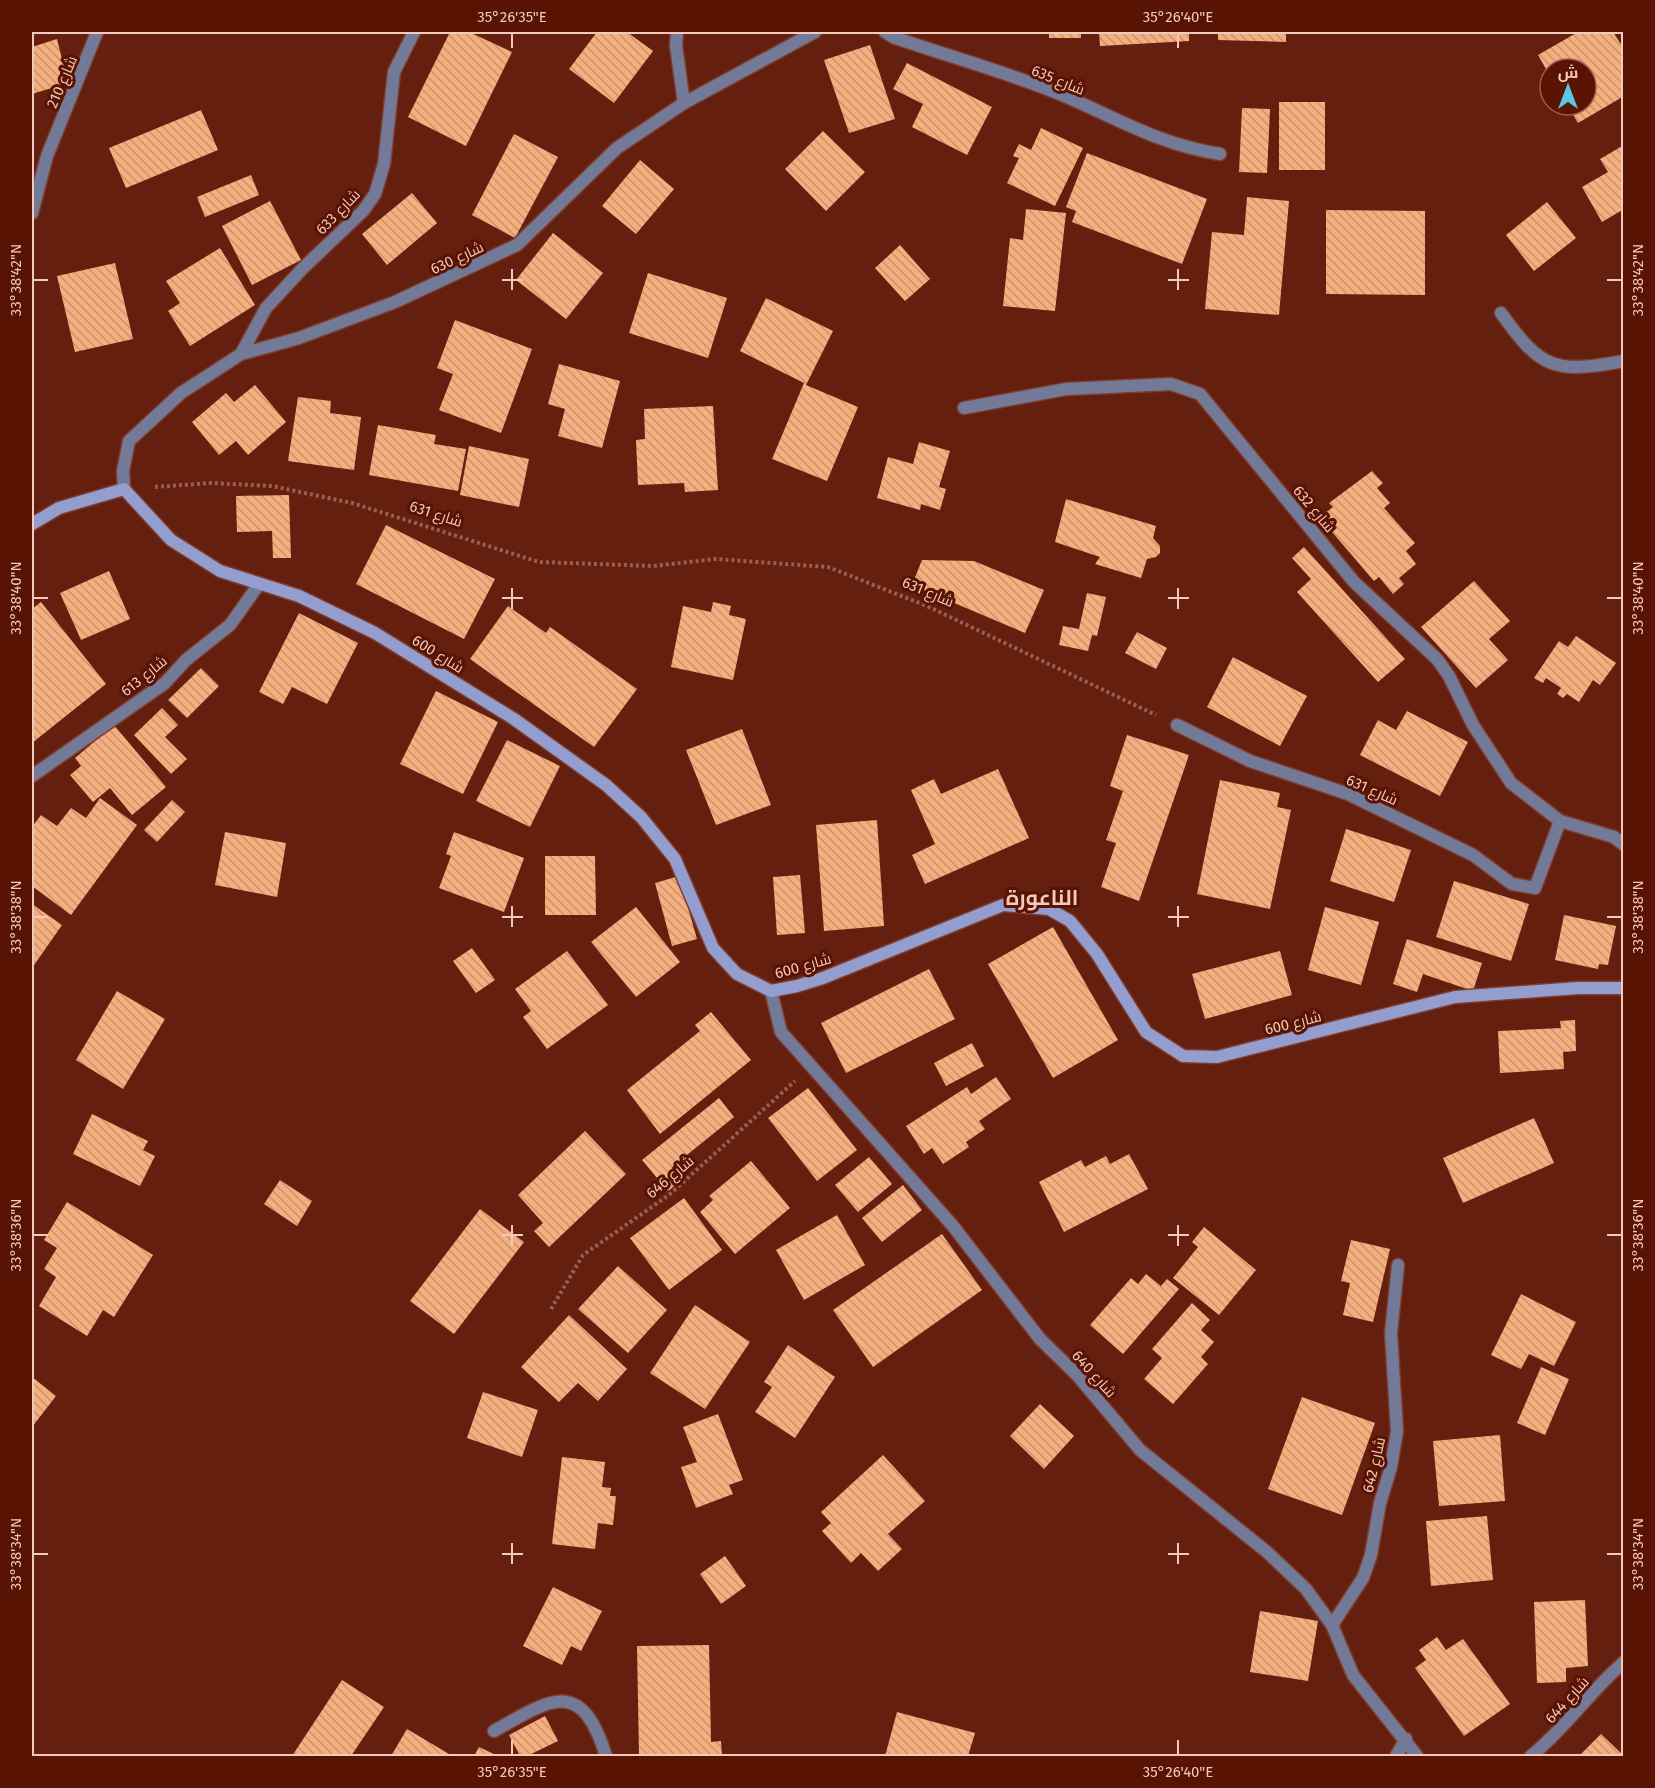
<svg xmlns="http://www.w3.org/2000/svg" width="1655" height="1788" font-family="'Fira Sans',Cairo,sans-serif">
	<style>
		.building { fill: url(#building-back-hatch) }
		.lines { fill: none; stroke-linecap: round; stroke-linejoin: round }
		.street-casing { stroke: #7e3d2e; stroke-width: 15 }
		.secondary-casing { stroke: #7e3d2e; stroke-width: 15 }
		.path { stroke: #9a5f51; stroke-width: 4; stroke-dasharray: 3 3; stroke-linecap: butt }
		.street { stroke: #737a98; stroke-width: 12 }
		.secondary { stroke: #949ece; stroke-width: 12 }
		.ticks { fill: none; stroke: #f3c8bd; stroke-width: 2 }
		.labels { text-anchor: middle; stroke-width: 6; stroke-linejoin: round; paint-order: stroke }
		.street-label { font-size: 15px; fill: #f3c8bd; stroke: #581302 }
		.district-label { font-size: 21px; font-weight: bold; fill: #f3c8bd; stroke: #581302 }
		.neatline { fill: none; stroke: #f3c8bd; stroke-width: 2 }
		.ticks-label { font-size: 15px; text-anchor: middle; fill: #f3c8bd }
	</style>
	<defs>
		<pattern id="building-back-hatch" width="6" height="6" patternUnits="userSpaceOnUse" patternTransform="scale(1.5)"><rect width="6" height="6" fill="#f5af7f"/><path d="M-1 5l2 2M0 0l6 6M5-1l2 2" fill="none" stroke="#ca926e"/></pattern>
	</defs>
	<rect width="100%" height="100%" fill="#641f0e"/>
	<!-- building -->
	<g class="building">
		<path d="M 450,32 L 469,32 L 512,52 L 466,146 L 408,117 Z"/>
		<path d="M 597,32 L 627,32 L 653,51 L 614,103 L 569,69 Z"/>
		<rect x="1049" y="32" width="32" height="6"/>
		<path d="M 1099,32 L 1189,32 L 1189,41 L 1100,46 Z"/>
		<path d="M 1218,32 L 1286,32 L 1286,42 L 1218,40 Z"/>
		<path d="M 1578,32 L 1613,32 L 1624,49 L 1624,96 L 1578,123 L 1567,105 L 1586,105 L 1586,69 L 1550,69 L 1550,76 L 1538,55 Z"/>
		<path d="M 57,39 L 68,83 L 32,94 L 32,47 Z"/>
		<path d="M 870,45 L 895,119 L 849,133 L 824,60 Z"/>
		<path d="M 907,63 L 992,107 L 967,155 L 912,127 L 923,104 L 893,89 Z"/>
		<rect x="1279" y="102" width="46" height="68"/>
		<path d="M 1242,108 L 1270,109 L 1267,173 L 1239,172 Z"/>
		<path d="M 201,110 L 218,150 L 126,188 L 109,148 Z"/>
		<path d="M 1041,128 L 1083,148 L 1055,206 L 1007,183 L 1019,158 L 1013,156 L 1019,144 L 1031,150 Z"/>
		<path d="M 823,131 L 865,172 L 826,211 L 785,169 Z"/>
		<path d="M 514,134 L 558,157 L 515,238 L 472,215 Z"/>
		<path d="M 1624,145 L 1624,209 L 1602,222 L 1582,187 L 1608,172 L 1600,159 Z"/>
		<path d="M 1087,153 L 1207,199 L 1182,264 L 1072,222 L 1076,211 L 1066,207 Z"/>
		<path d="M 640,160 L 674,189 L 636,234 L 602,206 Z"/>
		<path d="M 251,175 L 259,195 L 205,217 L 197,197 Z"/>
		<path d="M 412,193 L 437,223 L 387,265 L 362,234 Z"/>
		<path d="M 1247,197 L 1289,201 L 1279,315 L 1205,309 L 1212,232 L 1244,235 Z"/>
		<path d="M 270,201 L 301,260 L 252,285 L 222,226 Z"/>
		<path d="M 1547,202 L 1576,238 L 1534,271 L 1506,235 Z"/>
		<path d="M 1026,209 L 1066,213 L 1055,311 L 1003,306 L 1010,238 L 1023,240 Z"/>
		<path d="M 1326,210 L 1425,211 L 1425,295 L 1326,294 Z"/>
		<path d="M 553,233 L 603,273 L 566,319 L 516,280 Z"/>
		<path d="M 900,245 L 930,279 L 905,301 L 875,268 Z"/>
		<path d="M 220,248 L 255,305 L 190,346 L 168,311 L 180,303 L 166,281 Z"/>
		<path d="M 115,263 L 133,339 L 75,352 L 57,276 Z"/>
		<path d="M 648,273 L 727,298 L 708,358 L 629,333 Z"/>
		<path d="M 766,298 L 833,331 L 806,385 L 858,407 L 827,481 L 772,459 L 804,383 L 740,351 Z"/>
		<path d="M 455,320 L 532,349 L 501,433 L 439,410 L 453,374 L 437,368 Z"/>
		<path d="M 559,364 L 620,381 L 602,448 L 558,436 L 565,409 L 548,404 Z"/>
		<path d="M 255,385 L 286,422 L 248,455 L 236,441 L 219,455 L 192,422 L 226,393 L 234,402 Z"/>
		<path d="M 298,397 L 331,401 L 330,413 L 361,417 L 354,470 L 288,461 Z"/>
		<path d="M 713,406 L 718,490 L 685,492 L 684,483 L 638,485 L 636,440 L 645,439 L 644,409 Z"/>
		<path d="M 378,425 L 436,435 L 434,444 L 466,449 L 458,491 L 369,475 Z"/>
		<path d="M 919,442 L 950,451 L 939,487 L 946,489 L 940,510 L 921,504 L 920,510 L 877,498 L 888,457 L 913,464 Z"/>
		<path d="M 469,446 L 529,459 L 519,507 L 460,495 Z"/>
		<path d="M 1372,471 L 1383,483 L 1377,488 L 1390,503 L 1384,508 L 1415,543 L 1406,551 L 1416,564 L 1399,578 L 1404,584 L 1393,594 L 1379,577 L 1374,581 L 1332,532 L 1337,528 L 1324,514 L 1333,507 L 1329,503 Z"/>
		<path d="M 289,495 L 291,558 L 273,558 L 272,531 L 237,532 L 236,496 Z"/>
		<path d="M 1066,499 L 1156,526 L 1153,538 L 1160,546 L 1160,553 L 1156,557 L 1147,559 L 1141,578 L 1095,564 L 1100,557 L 1055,542 Z"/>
		<path d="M 386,525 L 495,579 L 464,639 L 356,584 Z"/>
		<path d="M 1304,547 L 1405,659 L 1378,682 L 1297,592 L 1311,579 L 1292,558 Z"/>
		<path d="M 922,560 L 974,561 L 1044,590 L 1025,633 L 912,585 Z"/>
		<path d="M 109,571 L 130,619 L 81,640 L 60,593 Z"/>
		<path d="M 1474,581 L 1510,621 L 1489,639 L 1508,660 L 1476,688 L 1421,627 Z"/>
		<path d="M 1087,593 L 1106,597 L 1097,636 L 1092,635 L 1088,651 L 1059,645 L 1063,626 L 1079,629 Z"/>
		<path d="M 41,602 L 106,684 L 32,743 L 32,609 Z"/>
		<path d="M 713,602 L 731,606 L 729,615 L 746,619 L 733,680 L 671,667 L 683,606 L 711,612 Z"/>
		<path d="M 508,606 L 546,633 L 550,627 L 637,689 L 594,747 L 470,659 Z"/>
		<path d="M 299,613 L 358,643 L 327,704 L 292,687 L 283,704 L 259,692 Z"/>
		<path d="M 1137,632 L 1167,648 L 1156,669 L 1125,653 Z"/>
		<path d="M 1576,636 L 1616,663 L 1600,685 L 1593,680 L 1579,702 L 1567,694 L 1563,698 L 1557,694 L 1561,688 L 1546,678 L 1543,683 L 1534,678 L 1559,641 L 1568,647 Z"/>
		<path d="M 1233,657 L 1307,696 L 1280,746 L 1207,707 Z"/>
		<path d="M 201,668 L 219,686 L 187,718 L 168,700 Z"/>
		<path d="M 436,691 L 498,722 L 463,794 L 400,764 Z"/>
		<path d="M 162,708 L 178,725 L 165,737 L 187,759 L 171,774 L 134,735 Z"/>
		<path d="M 1407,711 L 1468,742 L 1440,796 L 1360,755 L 1378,720 L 1396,730 Z"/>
		<path d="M 114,725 L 166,787 L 132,815 L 110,788 L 93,802 L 70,775 L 81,766 L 75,758 Z"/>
		<path d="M 742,729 L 771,805 L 716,825 L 686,750 Z"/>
		<path d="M 1127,735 L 1189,755 L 1139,901 L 1101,887 L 1116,843 L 1106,840 L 1123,791 L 1110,786 Z"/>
		<path d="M 507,740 L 560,766 L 530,827 L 476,801 Z"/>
		<path d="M 998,769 L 1029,838 L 925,884 L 912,855 L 935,844 L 911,790 L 934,779 L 941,794 Z"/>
		<path d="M 1220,780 L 1280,793 L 1277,807 L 1291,810 L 1270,909 L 1197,894 Z"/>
		<path d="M 100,798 L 137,825 L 71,915 L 32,886 L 32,827 L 41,815 L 57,826 L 71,808 L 86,818 Z"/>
		<path d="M 172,800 L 185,812 L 157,842 L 144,830 Z"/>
		<path d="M 877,820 L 884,926 L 824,931 L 816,825 Z"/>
		<path d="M 1346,829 L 1411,850 L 1394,902 L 1330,881 Z"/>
		<path d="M 225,832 L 286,843 L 277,897 L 215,885 Z"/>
		<path d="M 454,832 L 524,858 L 504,912 L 439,888 L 451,856 L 446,854 Z"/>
		<path d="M 545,856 L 595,856 L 596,915 L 545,915 Z"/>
		<path d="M 800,875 L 805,933 L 777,935 L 773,877 Z"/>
		<path d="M 679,876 L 697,939 L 672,946 L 655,883 Z"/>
		<path d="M 1454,881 L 1529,904 L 1511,961 L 1436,937 Z"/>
		<path d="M 32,904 L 62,925 L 32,968 Z"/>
		<path d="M 636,907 L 680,962 L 636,997 L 591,942 Z"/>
		<path d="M 1325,907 L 1379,922 L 1361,985 L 1308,970 Z"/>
		<path d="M 1564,915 L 1616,926 L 1608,965 L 1599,964 L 1598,969 L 1555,960 Z"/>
		<path d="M 1053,927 L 1118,1040 L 1053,1078 L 988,964 Z"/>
		<path d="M 1407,939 L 1482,963 L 1473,991 L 1423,974 L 1417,992 L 1393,984 Z"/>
		<path d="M 472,948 L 495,980 L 476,993 L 453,961 Z"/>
		<path d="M 567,951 L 608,1005 L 547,1049 L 523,1017 L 531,1011 L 515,989 Z"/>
		<path d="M 1280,951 L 1292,995 L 1205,1019 L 1192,974 Z"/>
		<path d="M 929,969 L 955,1019 L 846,1073 L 821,1023 Z"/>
		<path d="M 117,991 L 165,1019 L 123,1089 L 76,1060 Z"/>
		<path d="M 711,1012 L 751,1060 L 660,1134 L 627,1090 L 700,1031 L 695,1025 Z"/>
		<path d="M 1575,1020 L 1576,1051 L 1563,1052 L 1564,1069 L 1500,1073 L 1498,1031 L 1561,1028 L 1560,1021 Z"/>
		<path d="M 972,1043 L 984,1066 L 946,1086 L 934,1063 Z"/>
		<path d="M 996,1077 L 1011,1099 L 979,1121 L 985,1129 L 966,1142 L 969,1147 L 943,1164 L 932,1148 L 924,1154 L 906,1126 L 967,1087 L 971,1094 Z"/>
		<path d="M 808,1088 L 857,1150 L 817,1181 L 768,1118 Z"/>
		<path d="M 719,1098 L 734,1117 L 672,1167 L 682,1180 L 668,1191 L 642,1160 Z"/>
		<path d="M 92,1114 L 148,1141 L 143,1150 L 155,1156 L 140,1186 L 73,1154 Z"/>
		<path d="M 1534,1118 L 1554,1163 L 1463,1203 L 1443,1158 Z"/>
		<path d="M 585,1131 L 626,1174 L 549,1247 L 534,1231 L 543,1223 L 518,1195 Z"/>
		<path d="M 1129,1154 L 1148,1189 L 1064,1232 L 1039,1182 L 1081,1160 L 1085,1167 L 1106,1156 L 1110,1164 Z"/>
		<path d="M 869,1157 L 892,1184 L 858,1212 L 835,1185 Z"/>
		<path d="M 751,1161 L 790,1208 L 735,1254 L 700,1212 L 713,1200 L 709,1196 Z"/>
		<path d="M 280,1180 L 312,1201 L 297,1226 L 264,1204 Z"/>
		<path d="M 903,1185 L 922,1210 L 882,1242 L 862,1218 Z"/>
		<path d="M 684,1198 L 722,1250 L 669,1290 L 630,1238 Z"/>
		<path d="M 67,1202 L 153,1255 L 114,1317 L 103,1310 L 87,1336 L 39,1306 L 56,1277 L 44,1269 L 57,1248 L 44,1240 Z"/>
		<path d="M 480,1209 L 524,1242 L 454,1334 L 410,1301 Z"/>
		<path d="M 837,1215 L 865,1265 L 804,1300 L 776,1250 Z"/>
		<path d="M 1204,1227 L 1256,1270 L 1219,1315 L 1173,1278 L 1198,1247 L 1192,1242 Z"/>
		<path d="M 942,1234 L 982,1290 L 873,1367 L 833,1310 Z"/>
		<path d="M 1351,1240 L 1390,1249 L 1373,1322 L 1343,1315 L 1350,1283 L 1341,1281 Z"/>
		<path d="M 618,1266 L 667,1310 L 628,1353 L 578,1309 Z"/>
		<path d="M 1146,1274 L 1161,1286 L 1167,1279 L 1179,1289 L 1123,1354 L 1090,1325 L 1131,1278 L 1138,1284 Z"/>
		<path d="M 1521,1294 L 1576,1322 L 1554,1366 L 1529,1354 L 1521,1369 L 1491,1355 Z"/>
		<path d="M 1192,1303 L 1210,1320 L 1201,1330 L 1214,1342 L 1201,1357 L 1208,1364 L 1173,1404 L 1144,1379 L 1162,1358 L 1152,1349 Z"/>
		<path d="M 695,1305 L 750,1342 L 705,1409 L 650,1373 Z"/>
		<path d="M 569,1315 L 627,1369 L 598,1401 L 578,1383 L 559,1402 L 521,1367 Z"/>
		<path d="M 788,1345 L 835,1377 L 795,1438 L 755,1412 L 772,1387 L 764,1382 Z"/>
		<path d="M 1541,1367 L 1569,1379 L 1545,1435 L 1517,1423 Z"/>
		<path d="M 32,1377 L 56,1396 L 32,1427 Z"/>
		<path d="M 483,1392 L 538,1410 L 522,1457 L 467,1438 Z"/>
		<path d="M 1302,1397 L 1375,1423 L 1342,1515 L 1268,1489 Z"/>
		<path d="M 1040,1404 L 1074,1436 L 1044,1469 L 1010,1436 Z"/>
		<path d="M 718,1414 L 743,1480 L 729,1485 L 733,1494 L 696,1508 L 681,1467 L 697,1462 L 683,1427 Z"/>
		<path d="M 1500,1435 L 1505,1501 L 1439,1506 L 1433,1441 Z"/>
		<path d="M 883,1455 L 925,1501 L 888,1534 L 902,1549 L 878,1571 L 861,1553 L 851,1563 L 822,1531 L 831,1523 L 821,1512 Z"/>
		<path d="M 562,1457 L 605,1462 L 602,1487 L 611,1488 L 610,1496 L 616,1496 L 613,1525 L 598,1523 L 595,1549 L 552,1544 Z"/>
		<path d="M 1487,1516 L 1493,1580 L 1431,1586 L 1426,1521 Z"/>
		<path d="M 725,1556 L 746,1586 L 721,1604 L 700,1574 Z"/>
		<path d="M 553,1587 L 602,1611 L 581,1651 L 571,1646 L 562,1665 L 523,1646 Z"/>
		<path d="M 1585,1600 L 1588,1666 L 1566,1668 L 1566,1682 L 1537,1683 L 1534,1602 Z"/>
		<path d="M 1260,1611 L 1318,1621 L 1308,1681 L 1250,1672 Z"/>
		<path d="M 1437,1637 L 1446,1650 L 1463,1639 L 1510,1704 L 1464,1736 L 1415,1668 L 1426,1660 L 1419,1650 Z"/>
		<path d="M 709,1645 L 711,1742 L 721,1741 L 722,1756 L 639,1756 L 637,1646 Z"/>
		<path d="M 342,1680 L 384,1707 L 351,1756 L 292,1756 Z"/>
		<path d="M 897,1712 L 975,1733 L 968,1756 L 885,1756 Z"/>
		<path d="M 545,1716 L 558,1741 L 527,1756 L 520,1756 L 509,1735 Z"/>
		<path d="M 407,1729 L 449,1754 L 447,1756 L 391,1756 Z"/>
		<path d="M 1601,1734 L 1624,1756 L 1579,1756 Z"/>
		<path d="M 479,1747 L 498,1756 L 474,1756 Z"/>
	</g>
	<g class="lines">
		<defs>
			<g id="street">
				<path d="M 677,32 L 676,46 L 684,103"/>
				<path d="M 885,32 L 893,37 C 950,57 1011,73 1067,97 C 1120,120 1161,145 1220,154"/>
				<path d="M 32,213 L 47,156 L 97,32"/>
				<path d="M 1501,313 C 1541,369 1554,374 1624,361"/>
				<path d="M 241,354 L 266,308 L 303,268 L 363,211 L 375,194 L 384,164 L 394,72 L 414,32"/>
				<path d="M 964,408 L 1066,389 L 1171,384 L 1200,394 L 1354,582 L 1437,659 L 1449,676 L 1473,725 L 1511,783 L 1560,821"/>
				<path d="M 124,489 L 123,471 L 129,441 L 181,393 L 215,371 L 241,354 L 299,338 L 395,302 L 517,245 L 617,148 L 684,103 L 815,32"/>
				<path d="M 1177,725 L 1250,761 L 1348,794 L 1473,855 L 1512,884 L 1535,888 L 1560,821 L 1614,837 L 1624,845"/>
				<path d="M 32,776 L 165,683 L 186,660 L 230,625 L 259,584"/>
				<path d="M 771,991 L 781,1032 L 953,1226 L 1040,1339 L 1077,1375 L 1140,1450 L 1267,1552 L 1306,1589 L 1332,1625 L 1353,1675 L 1417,1756"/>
				<path d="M 1332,1625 L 1363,1578 L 1371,1555 L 1380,1503 L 1391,1467 L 1397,1431 L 1391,1333 L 1398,1265"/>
				<path d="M 494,1731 C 551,1699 581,1676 606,1756"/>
				<path d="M 1396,1756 L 1406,1739"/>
				<path d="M 1531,1756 C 1566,1728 1590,1691 1624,1662"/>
			</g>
			<path id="secondary" d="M 32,524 L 59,508 L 124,489 L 171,540 L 220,571 L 299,596 L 375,633 L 514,719 L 606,785 L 641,817 L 675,859 L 713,948 L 737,974 L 771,991 L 797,986 L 823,978 L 1003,905 L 1049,909 L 1070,921 L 1097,954 L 1146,1032 L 1183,1056 L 1217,1057 L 1455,997 L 1578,988 L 1624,988"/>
		</defs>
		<!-- street casing -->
		<use href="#street" class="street-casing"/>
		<!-- secondary casing -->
		<use href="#secondary" class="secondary-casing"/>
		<!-- path -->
		<g class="path">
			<path d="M 155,487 L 211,483 L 272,486 L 352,503 L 539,562 L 653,566 L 716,559 L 828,567 L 927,606 L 1156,715"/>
			<path d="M 551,1309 L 583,1255 L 669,1195 L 795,1081"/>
		</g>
		<!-- street -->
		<use href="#street" class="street"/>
		<!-- secondary -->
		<use href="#secondary" class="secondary"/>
	</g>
	<!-- ticks -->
	<path class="ticks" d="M 512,33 L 512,48M 1178,33 L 1178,48M 512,269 L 512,290M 1178,269 L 1178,290M 33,280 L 48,280M 502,280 L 523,280M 1168,280 L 1189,280M 1607,280 L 1622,280M 512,588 L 512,609M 1178,588 L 1178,609M 33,598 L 48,598M 502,598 L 523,598M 1168,598 L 1189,598M 1607,598 L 1622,598M 512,906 L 512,927M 1178,906 L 1178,927M 33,917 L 48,917M 502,917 L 523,917M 1168,917 L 1189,917M 1607,917 L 1622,917M 512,1225 L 512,1246M 1178,1225 L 1178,1246M 33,1235 L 48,1235M 502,1235 L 523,1235M 1168,1235 L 1189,1235M 1607,1235 L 1622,1235M 512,1543 L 512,1564M 1178,1543 L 1178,1564M 33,1554 L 48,1554M 502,1554 L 523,1554M 1168,1554 L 1189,1554M 1607,1554 L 1622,1554M 512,1740 L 512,1755M 1178,1740 L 1178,1755"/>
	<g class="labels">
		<!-- street labels -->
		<g class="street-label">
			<text transform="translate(1058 80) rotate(22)" y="5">شارع 635</text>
			<text transform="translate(62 82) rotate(-67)" y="5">شارع 210</text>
			<text transform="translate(338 212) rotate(-46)" y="5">شارع 633</text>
			<text transform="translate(457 258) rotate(-25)" y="5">شارع 630</text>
			<text transform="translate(1314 509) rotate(50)" y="5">شارع 632</text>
			<text transform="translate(436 514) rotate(18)" y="5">شارع 631</text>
			<text transform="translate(928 592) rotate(23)" y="5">شارع 631</text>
			<text transform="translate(438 654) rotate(32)" y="5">شارع 600</text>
			<text transform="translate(144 676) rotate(-39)" y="5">شارع 613</text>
			<text transform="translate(1372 790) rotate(24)" y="5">شارع 631</text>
			<text transform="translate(803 966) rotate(-16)" y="5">شارع 600</text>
			<text transform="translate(1293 1023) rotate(-14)" y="5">شارع 600</text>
			<text transform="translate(670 1177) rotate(-40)" y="5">شارع 646</text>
			<text transform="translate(1094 1374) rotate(48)" y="5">شارع 640</text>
			<text transform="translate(1374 1465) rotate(-77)" y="5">شارع 642</text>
			<text transform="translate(1567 1700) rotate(-48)" y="5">شارع 644</text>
		</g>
		<!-- district labels -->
		<g class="district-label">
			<text x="1042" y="905">الناعورة</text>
		</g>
	</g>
	<!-- border -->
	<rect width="1655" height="1788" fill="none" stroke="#581302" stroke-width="66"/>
	<!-- north arrow -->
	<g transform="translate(1568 87)"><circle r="28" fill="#581302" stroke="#965b4d" stroke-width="1.5"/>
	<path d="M0-4.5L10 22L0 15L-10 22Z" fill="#57c9e2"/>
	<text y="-9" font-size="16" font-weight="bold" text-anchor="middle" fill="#f3c8bd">ش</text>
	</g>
	<rect x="33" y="33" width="1589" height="1722" class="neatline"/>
	<g class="ticks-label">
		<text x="512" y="22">35°26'35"E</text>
		<text x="1178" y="22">35°26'40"E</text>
		<text transform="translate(16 280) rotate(-90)" y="5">33°38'42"N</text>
		<text transform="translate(1638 280) rotate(-90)" y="5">33°38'42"N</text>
		<text transform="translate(16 598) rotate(-90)" y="5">33°38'40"N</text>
		<text transform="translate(1638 598) rotate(-90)" y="5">33°38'40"N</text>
		<text transform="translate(16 917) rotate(-90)" y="5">33°38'38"N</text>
		<text transform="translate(1638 917) rotate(-90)" y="5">33°38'38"N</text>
		<text transform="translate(16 1235) rotate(-90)" y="5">33°38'36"N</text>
		<text transform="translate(1638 1235) rotate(-90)" y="5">33°38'36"N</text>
		<text transform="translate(16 1554) rotate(-90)" y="5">33°38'34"N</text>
		<text transform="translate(1638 1554) rotate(-90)" y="5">33°38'34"N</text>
		<text x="512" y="1777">35°26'35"E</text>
		<text x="1178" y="1777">35°26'40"E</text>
	</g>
</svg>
